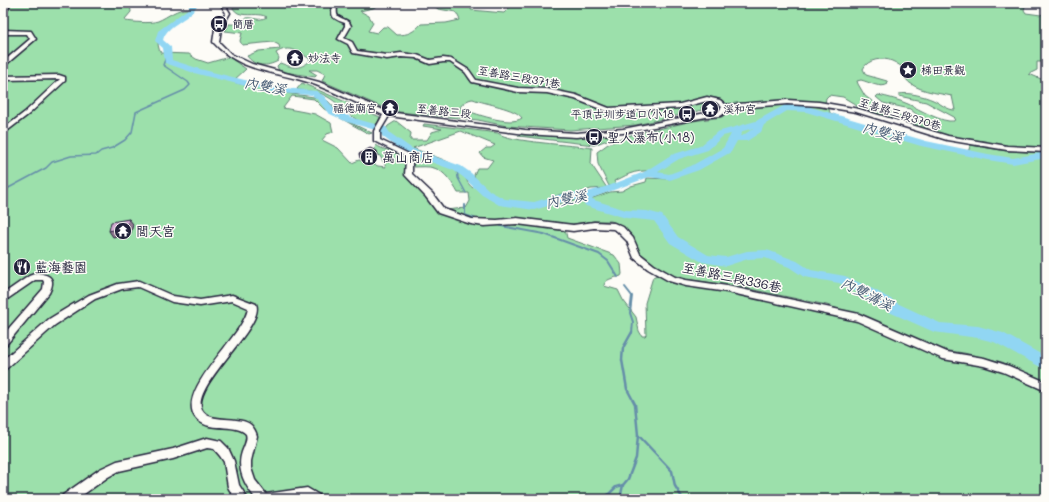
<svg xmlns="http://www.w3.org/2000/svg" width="1049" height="502" font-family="Mali,'LXGW WenKai TC',sans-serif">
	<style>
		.green { fill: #9ce0ab; stroke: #5f8173; fill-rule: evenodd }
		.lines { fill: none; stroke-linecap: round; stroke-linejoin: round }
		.stream-far2 { stroke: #658ea9; stroke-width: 1.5 }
		.stream-far1 { stroke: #658ea9; stroke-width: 2 }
		.stream { stroke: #658ea9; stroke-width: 2.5 }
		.river { fill: #91d6f3; fill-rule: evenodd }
		.minor-casing { stroke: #22223b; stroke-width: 3 }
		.minor { fill: #fdfcf7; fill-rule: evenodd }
		.wall { fill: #b896b6; stroke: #22223b }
		.shaded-wall { fill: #967a94; stroke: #22223b }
		.building { fill: #d6aed4; stroke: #22223b }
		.labels { text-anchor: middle; stroke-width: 3; stroke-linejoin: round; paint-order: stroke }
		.far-poi-label { font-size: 11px; fill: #22223b; stroke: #fdfcf7; text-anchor: start }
		.far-street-label { font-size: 11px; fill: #22223b; stroke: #fdfcf7 }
		.poi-label { font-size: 13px; fill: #22223b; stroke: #fdfcf7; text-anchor: start }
		.street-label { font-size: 13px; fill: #22223b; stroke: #fdfcf7 }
		.water-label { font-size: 14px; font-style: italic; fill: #435872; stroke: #fdfcf7 }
	</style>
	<rect width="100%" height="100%" fill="#fdfcf7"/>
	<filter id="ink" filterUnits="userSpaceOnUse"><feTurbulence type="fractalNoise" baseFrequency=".025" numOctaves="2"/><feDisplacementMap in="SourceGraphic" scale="8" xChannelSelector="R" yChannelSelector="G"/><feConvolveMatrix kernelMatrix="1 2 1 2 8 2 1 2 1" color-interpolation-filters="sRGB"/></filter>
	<g filter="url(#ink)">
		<!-- green -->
		<g class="green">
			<path d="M 3,3 L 130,3 L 131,12 L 125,19 L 125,21 C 134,22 149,24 158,21 C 168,17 177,8 188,9 C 177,22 149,33 161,53 L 189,54 L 196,59 L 208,63 L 229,57 L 246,69 L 233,81 L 236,83 L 271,91 L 321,98 L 328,101 L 345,120 L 372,133 L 369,134 L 324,109 L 314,99 L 292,96 L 283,108 L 315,114 L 331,123 L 333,132 L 327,134 L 322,140 L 338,148 L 352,163 L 359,160 L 378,166 L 386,167 L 380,156 L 374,152 L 376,145 C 389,155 412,147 404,173 L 440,211 L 471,223 L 497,225 L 516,224 L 565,229 L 567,238 L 614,255 L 621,264 L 622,274 L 621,276 C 614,278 604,279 604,286 L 618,290 L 623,300 L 636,317 L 639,331 L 642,336 L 645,336 L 646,335 L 645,303 L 653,277 L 657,275 L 859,321 L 905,341 L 1005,371 L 1046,393 L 1046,499 L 3,499 Z"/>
			<path d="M 229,3 L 331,3 L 333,17 L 343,23 L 344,26 L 339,36 L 340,39 L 351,46 L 352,52 L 357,54 L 388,59 L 413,58 L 429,64 L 442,62 L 450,62 L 466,74 L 469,80 L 473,83 L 549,92 L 558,96 L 577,99 L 602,110 L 683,107 L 706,100 L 715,102 L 720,109 L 715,112 L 711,106 L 701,107 L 702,110 L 636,125 L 570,130 L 507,126 L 478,120 L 399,112 L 393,110 L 395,109 L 386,105 L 382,107 L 322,81 L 325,74 L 317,70 L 309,70 L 317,75 L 315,77 L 279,71 L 277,66 L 280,63 C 292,67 296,71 309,62 L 310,59 C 299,52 289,44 276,53 L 279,58 L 278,61 C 267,67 255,67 247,56 L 259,51 L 280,49 L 279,45 L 273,42 L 242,45 L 240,41 L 242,33 L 225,31 L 229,24 C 240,25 239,20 247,18 C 256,17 257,22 267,17 C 258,12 247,17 238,13 C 234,11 232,6 229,3 ZM 473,99 C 485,104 516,108 522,118 C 510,127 473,113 460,108 C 461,104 468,99 473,99 Z"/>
			<path d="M 337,3 L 382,3 L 373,8 L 360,11 L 369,16 L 373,23 L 368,31 L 377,33 L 383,27 L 388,27 L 397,35 C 408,35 414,32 421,24 L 446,23 L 460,20 L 456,12 L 438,9 L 430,3 L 472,3 L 471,10 L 504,13 L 511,6 L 511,3 L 1026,3 L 1024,10 L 1026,13 L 1041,15 L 1044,13 L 1044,3 L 1046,3 L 1046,62 L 1037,62 L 1037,70 L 1029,74 L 1046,81 L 1046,146 L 1045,149 L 1001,146 L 955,139 L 938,134 L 932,127 L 910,109 L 883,103 L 876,97 L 878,95 C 888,97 899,100 908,104 C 919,109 942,123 954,121 L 955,118 L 954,117 L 926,102 L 899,96 L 899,94 C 908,92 924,96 933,100 C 940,103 947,110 955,110 L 952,96 C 938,93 914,91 905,78 L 906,70 C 902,67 897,63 892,61 C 884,57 867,59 863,69 L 866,75 L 887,81 L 888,84 C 881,89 869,82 861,80 L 857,81 L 858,84 L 865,96 L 880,107 L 894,114 L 921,121 L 931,132 L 859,108 L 853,103 L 843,97 L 829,95 L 826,98 L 825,104 L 787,101 L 726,104 L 722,100 L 716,98 L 704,97 L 685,104 L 615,109 L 605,108 L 590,102 L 585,98 L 573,95 L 523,89 L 477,81 L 468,69 L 453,59 L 445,58 L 434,60 L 362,51 L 358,50 L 350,41 L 344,38 L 344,35 L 351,24 C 343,13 336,25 337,3 Z"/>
			<path d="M 302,83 L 380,117 L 378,122 L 374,126 C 355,125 342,104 326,96 C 317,91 308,91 298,90 L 297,89 Z"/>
			<path d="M 802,104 L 829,109 L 830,113 L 856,123 L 956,151 L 961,152 L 969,150 L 970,145 L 1007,151 L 1046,153 L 1046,382 L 1002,362 L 964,353 L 943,350 L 861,317 L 827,305 L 730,285 L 683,279 L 671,275 L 654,266 L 645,258 L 638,251 L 633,237 L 627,231 L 620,225 L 611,221 L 594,221 L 572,224 L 490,221 L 471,218 L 445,210 L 466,208 L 470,201 L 469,193 L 458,193 C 453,184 445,171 434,168 C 428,166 420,167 414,167 L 411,151 L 389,134 L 386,129 L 388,126 L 396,121 L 411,133 L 410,140 L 427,140 L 432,132 L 442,129 L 423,126 L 424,124 L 498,133 C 507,142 575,145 592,148 L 591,164 L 607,188 L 591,189 L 576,194 L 561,194 L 546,200 L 553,205 L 576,200 L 584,201 L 610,192 L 622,191 L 631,186 L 646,182 L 647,178 L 671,179 L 670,176 C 655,172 645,168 629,174 C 624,176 620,179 614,181 L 616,185 L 609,186 L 598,164 L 597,152 L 608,144 L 631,135 L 693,121 L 722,117 L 734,108 ZM 461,131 L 495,145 L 491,148 L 486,148 L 480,153 L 483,157 L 493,160 L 487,168 L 477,168 L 474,175 L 477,184 L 473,188 C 465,183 466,173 459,168 C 444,158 428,155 413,148 Z"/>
			<path d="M 525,133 L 555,136 L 601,135 L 615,137 L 594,145 L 518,136 Z"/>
		</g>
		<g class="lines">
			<!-- stream-far2 -->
			<g class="stream-far2">
				<path d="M 457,168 L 458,178 L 466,193"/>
				<path d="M 3,191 L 46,168 L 52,162 L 71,156 L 96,155 L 101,151 L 112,148 L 125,140 L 132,132 L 136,112 L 185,90 L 190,85 L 188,82 L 163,65 L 167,54"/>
			</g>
			<!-- stream-far1 -->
			<g class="stream-far1">
				<path d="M 465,205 L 465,215 L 479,220"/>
				<path d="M 501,226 L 544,234 L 599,254 L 608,261 L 618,277"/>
				<path d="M 625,287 L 632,296 L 630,313 L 633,322 L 632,333"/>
			</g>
			<!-- stream -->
			<g class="stream">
				<path d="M 638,435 L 672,471 L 675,486 L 683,499"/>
				<path d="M 604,499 L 616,487 L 623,485"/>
				<path d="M 620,499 L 623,485 L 628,479 L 636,458 L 638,435 L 635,404 L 627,389 L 622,360 L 623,348 L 632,332"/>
			</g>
			<!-- river -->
			<path class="river" d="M 190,3 L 198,3 C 192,20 167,23 163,40 L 171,47 L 172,60 L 200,69 L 273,87 L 317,91 L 325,97 L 334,109 L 353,118 L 386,127 L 390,133 L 411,148 L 461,166 L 471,173 L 490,191 L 505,199 L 534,202 L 569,192 L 584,193 L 611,185 L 644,172 L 671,155 L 700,146 L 717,132 L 756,121 L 785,105 L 807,106 L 926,141 L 988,154 L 1013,158 L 1046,152 L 1046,158 L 1013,164 L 988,160 L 921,146 L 806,112 L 787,111 L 764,125 L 761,132 L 747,141 L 737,141 L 731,152 L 699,170 L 670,180 L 649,177 L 592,198 L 594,200 L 626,210 L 647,211 L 662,215 L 678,237 L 708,255 L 726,257 L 747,251 L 766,250 L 770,251 L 797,261 L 811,270 L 845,276 L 875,290 L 899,304 L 940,323 L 978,326 L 1003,333 L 1046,357 L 1046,370 L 994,342 L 978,338 L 934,332 L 889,312 L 865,296 L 839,283 L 804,277 L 789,267 L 765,258 L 748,259 L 726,266 L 702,262 L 670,243 L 654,221 L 626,218 L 586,206 L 581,200 L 569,200 L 534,210 L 499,205 L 482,195 L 463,177 L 453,170 L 403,152 L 383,137 L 379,131 L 347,122 L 328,113 L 319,101 L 312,95 L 273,93 L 194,73 L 165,63 L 163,48 L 155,41 L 158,31 L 189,8 ZM 754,128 L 742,136 L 740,136 L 743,131 ZM 731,134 L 723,148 L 691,166 L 669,174 L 658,172 L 679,159 L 708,150 L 723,136 Z"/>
			<defs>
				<g id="minor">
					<path d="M 6,3 L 10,3 L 8,9 L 3,12 L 3,8 Z"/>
					<path d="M 220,3 L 224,3 L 230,13 L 221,29 L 219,42 L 231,54 L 252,64 L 319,82 L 388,112 L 525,130 L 576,133 L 623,129 L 706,113 L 718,112 L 722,107 L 716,102 L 707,101 L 680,108 L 608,112 L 575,99 L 547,93 L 518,92 L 472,82 L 465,72 L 450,62 L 443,62 L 430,64 L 416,58 L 401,57 L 387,59 L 353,53 L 348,44 L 338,39 L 345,26 L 345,23 C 331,18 331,17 333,3 L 337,3 C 336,21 337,14 349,22 L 351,26 L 344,38 L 352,42 L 357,51 L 387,55 L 401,53 L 417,55 L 430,60 L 443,58 L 451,59 L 469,70 L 476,80 L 518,88 L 547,89 L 576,95 L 609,108 L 680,104 L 707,97 L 720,100 L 726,105 L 787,100 L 819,102 L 859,109 L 948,136 L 1007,146 L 1046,148 L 1046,152 L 1007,150 L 947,140 L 856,112 L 819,106 L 787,104 L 728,109 L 722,115 L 720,116 L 706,117 L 623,133 L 576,137 L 525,134 L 389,116 L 380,131 L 380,140 L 409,154 L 412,160 L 412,174 L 432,193 L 444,209 L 472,219 L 497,220 L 517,218 L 573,225 L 594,222 L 614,223 L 623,227 L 633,238 L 640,254 L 654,265 L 675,277 L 686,280 L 727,286 L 859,314 L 947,352 L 984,358 L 1009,366 L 1046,382 L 1046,391 L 1003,372 L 984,366 L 943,359 L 857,321 L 727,292 L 686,286 L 669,281 L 648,269 L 634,258 L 627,241 L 617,231 L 613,229 L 594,228 L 573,231 L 517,224 L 484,226 L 471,224 L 438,213 L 426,197 L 405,175 L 406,160 L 404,156 L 374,141 L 374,131 L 383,115 C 361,105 339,94 316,85 C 280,71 241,74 213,42 L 215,29 L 226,13 Z"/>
					<path d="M 3,30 L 31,31 L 36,39 L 3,67 L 3,62 L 30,39 L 27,34 L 3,34 Z"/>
					<path d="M 59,75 L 65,77 L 65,81 L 29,114 L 3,134 L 3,129 L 25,112 L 60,79 L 3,80 L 3,76 Z"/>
					<path d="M 37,273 C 51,275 56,279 49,293 L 6,345 L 3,346 L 3,335 L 43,289 L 44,282 L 43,280 L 35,280 L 3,302 L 3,294 L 29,276 Z"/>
					<path d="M 139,281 L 173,296 L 200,300 L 232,295 L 256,304 C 266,326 190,386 202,410 C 209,424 240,415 251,425 C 254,428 256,432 257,436 L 251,461 L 251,468 L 255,480 L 266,494 L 307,488 L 319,495 L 321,499 L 256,499 C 245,485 236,470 242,452 C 244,446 248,440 246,434 C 235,422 207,434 195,417 C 176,389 245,335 248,308 L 232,301 L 200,306 L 172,302 L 138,287 L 122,289 L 95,299 L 55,325 L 6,369 L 3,370 L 3,360 L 49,319 L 72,305 L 89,295 L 118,284 Z"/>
					<path d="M 207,438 L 221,441 L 228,448 L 234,461 L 239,485 L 248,499 L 235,499 L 228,487 L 224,462 L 220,456 L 214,449 L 207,448 L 173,459 L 119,471 L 108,477 L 77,499 L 61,499 L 63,495 L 100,469 L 117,461 L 173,449 Z"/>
				</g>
			</defs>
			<!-- minor casing -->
			<use href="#minor" class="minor-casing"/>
			<!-- minor -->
			<use href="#minor" class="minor"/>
		</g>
		<!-- wall -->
		<path class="wall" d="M 359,154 L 378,155 L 367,162 L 360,158 Z"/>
		<!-- shaded-wall -->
		<g class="shaded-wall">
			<path d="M 377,151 L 378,155 L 367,162 L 366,158 Z"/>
			<path d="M 129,219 L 133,224 L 131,233 L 113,237 L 109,231 Z"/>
		</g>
		<!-- building -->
		<g class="building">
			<path d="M 370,148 L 377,151 L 366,158 L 359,154 Z"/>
			<path d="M 129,219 L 127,227 L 109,231 L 111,222 Z"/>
		</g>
	</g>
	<!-- icons -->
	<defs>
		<symbol id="bus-disc" viewBox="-11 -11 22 22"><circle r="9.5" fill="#22223b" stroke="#fdfcf7"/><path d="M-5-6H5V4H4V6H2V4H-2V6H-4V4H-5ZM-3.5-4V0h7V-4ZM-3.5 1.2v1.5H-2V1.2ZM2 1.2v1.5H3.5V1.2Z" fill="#fff"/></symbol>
		<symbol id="temple-disc" viewBox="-11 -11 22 22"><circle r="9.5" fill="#22223b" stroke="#fdfcf7"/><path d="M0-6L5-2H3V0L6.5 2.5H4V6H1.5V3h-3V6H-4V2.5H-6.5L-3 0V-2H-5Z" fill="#fff"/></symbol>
		<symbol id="sight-disc" viewBox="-11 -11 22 22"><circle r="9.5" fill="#22223b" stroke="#fdfcf7"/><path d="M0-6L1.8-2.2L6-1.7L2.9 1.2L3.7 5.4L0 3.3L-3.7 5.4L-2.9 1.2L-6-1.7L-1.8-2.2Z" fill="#fff"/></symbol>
		<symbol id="building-disc" viewBox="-11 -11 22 22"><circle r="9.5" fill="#22223b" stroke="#fdfcf7"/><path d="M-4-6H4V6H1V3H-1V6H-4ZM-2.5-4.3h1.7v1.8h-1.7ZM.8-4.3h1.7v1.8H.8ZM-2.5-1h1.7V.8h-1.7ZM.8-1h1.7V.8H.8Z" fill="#fff"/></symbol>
		<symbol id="restaurant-disc" viewBox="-11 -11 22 22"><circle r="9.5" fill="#22223b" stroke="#fdfcf7"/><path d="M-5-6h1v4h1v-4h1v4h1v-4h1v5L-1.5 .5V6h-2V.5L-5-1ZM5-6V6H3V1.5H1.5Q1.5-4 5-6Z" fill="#fff"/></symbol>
	</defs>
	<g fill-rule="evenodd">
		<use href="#bus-disc" x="209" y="14" width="20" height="20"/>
		<use href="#temple-disc" x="285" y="48" width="20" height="20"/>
		<use href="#sight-disc" x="898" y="60" width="20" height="20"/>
		<use href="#temple-disc" x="380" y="98" width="20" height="20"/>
		<use href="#temple-disc" x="700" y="99" width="20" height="20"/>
		<use href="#bus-disc" x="677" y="104" width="20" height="20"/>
		<use href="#bus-disc" x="584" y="127" width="20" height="20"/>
		<use href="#building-disc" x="359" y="147" width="20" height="20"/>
		<use href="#temple-disc" x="113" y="221" width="20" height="20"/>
		<use href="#restaurant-disc" x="12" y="257" width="20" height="20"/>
	</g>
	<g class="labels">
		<!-- far-poi labels -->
		<g class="far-poi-label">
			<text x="232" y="28">簡厝</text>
			<text x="308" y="62">妙法寺</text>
			<text x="921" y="74">梯田景觀</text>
			<text x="377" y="112" text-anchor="end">福德廟宮</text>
			<text x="723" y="113">溪和宮</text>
			<text x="674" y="118" text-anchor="end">平頂古圳步道口(小18</text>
		</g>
		<!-- far-street labels -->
		<g class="far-street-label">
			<text transform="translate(519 77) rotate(10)" y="4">至善路三段371巷</text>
			<text transform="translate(444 111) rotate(6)" y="4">至善路三段</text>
			<text transform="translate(900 114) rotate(17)" y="4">至善路三段370巷</text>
		</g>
		<!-- poi labels -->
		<g class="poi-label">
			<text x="607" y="142">聖人瀑布(小18)</text>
			<text x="382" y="162">萬山商店</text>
			<text x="136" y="236">閭天宮</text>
			<text x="35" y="272">藍海藝園</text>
		</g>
		<!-- street labels -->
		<g class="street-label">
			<text transform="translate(732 277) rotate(12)" y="5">至善路三段336巷</text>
		</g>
		<!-- water labels -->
		<g class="water-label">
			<text transform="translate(265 86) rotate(11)" y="5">內雙溪</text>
			<text transform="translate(883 132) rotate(16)" y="5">內雙溪</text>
			<text transform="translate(566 199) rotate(-12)" y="5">內雙溪</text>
			<text transform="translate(867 294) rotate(27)" y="5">內雙溝溪</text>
		</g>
	</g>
	<!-- margin -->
	<rect width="1049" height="502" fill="none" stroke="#fdfcf7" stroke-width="16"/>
	<rect x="8" y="8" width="1033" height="486" fill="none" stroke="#22223b" stroke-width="1.5" filter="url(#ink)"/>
</svg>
